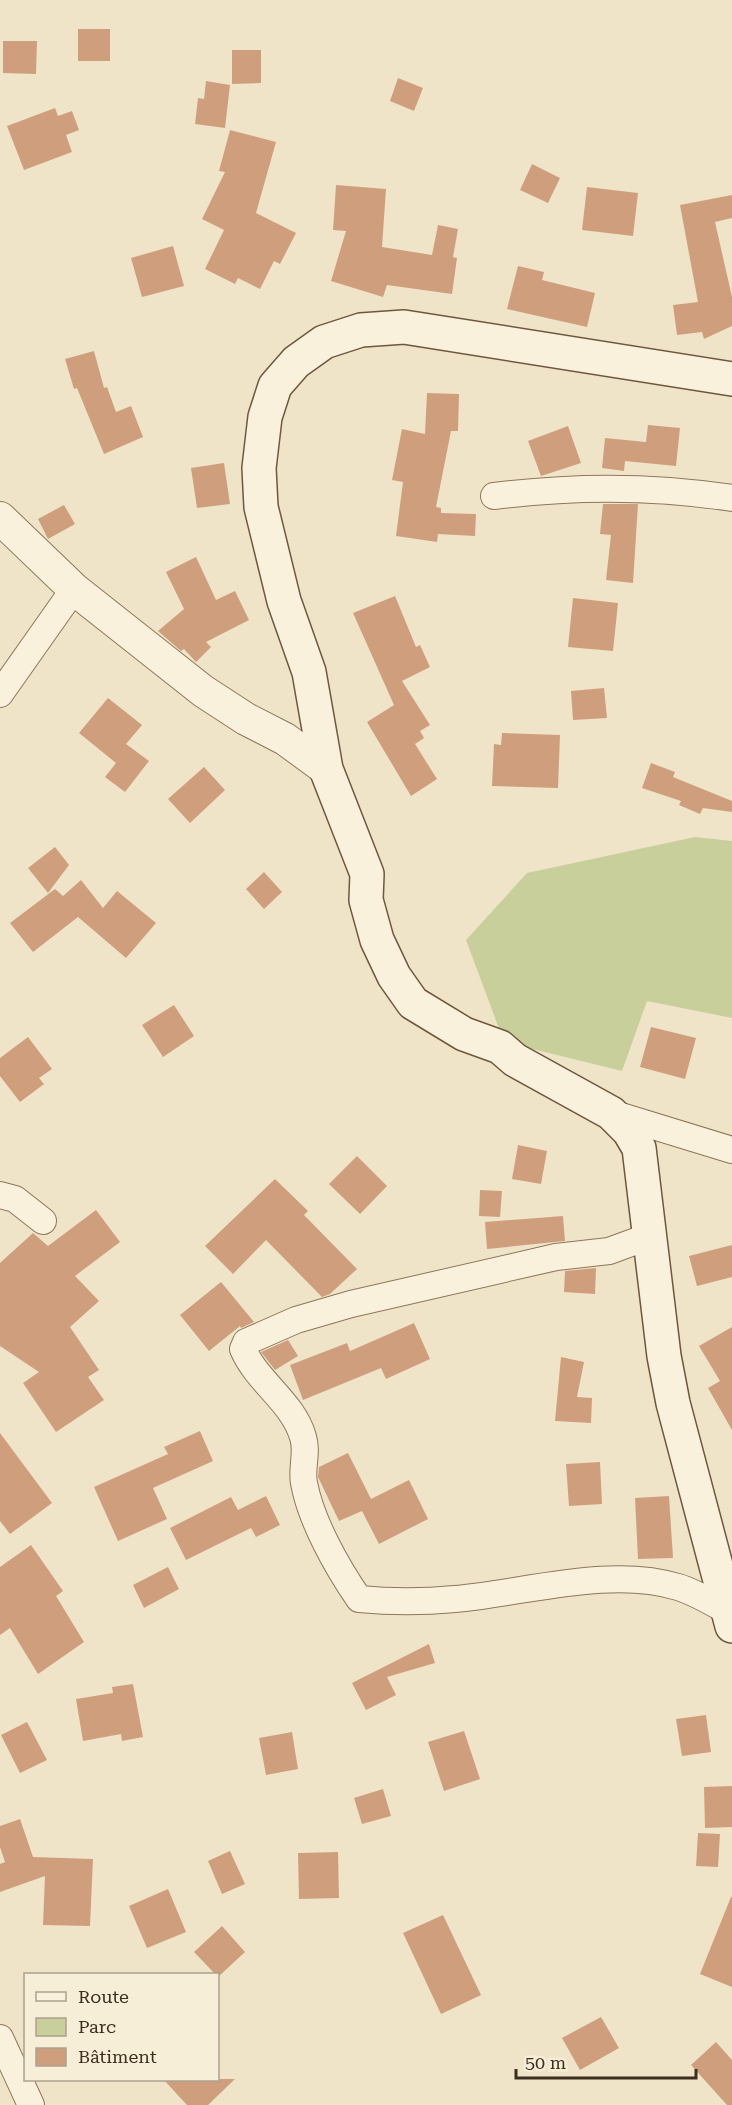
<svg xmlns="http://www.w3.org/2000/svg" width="732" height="2105" font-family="'Roboto Serif',serif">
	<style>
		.green { fill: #c9cf9b }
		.building { fill: #cf9f7d }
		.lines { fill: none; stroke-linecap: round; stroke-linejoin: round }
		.minor-casing { stroke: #8d765c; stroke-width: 28 }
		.tertiary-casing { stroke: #8d765c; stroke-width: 34 }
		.secondary-casing { stroke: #6f573f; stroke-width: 36 }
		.minor { stroke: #faf1dc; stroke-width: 26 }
		.tertiary { stroke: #faf1dc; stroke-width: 32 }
		.secondary { stroke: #faf1dc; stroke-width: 33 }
	</style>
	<rect width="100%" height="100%" fill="#f0e4c8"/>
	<!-- green -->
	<path class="green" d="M 695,837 L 732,841 L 732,1018 L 647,1001 L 622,1071 L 504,1042 L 466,940 L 527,873 Z"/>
	<!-- building -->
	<g class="building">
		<rect x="78" y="29" width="32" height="32"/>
		<path d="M 3,41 L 37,41 L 36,74 L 3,73 Z"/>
		<path d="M 232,50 L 261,50 L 261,83 L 232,84 Z"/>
		<path d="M 398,78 L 423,88 L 414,111 L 390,101 Z"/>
		<path d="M 206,81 L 230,85 L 225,128 L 195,124 L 198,98 L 204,99 Z"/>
		<path d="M 55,108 L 58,116 L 72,111 L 79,130 L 66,135 L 72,152 L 24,170 L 7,126 Z"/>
		<path d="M 230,130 L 276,142 L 256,213 L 296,233 L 280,264 L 274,261 L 260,289 L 238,278 L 235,284 L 205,269 L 224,230 L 202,219 L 225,172 L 219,171 Z"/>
		<path d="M 532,164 L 560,178 L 548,203 L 520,190 Z"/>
		<path d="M 336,185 L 386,189 L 382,247 L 432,255 L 438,225 L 458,229 L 453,257 L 457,258 L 452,294 L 387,285 L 383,297 L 331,281 L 346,231 L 333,230 Z"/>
		<path d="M 587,187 L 638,193 L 633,236 L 582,230 Z"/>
		<path d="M 732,195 L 732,218 L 715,222 L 732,297 L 732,326 L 704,339 L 702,332 L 677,335 L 673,305 L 698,302 L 680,205 Z"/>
		<path d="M 173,246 L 184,286 L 142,297 L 131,258 Z"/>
		<path d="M 518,266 L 544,272 L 542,280 L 595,293 L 587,327 L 507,309 Z"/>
		<path d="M 94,351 L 104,388 L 107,387 L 116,412 L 131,406 L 143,437 L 104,454 L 77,388 L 74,389 L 65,359 Z"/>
		<path d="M 427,393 L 459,394 L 458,431 L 451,431 L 436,507 L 441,508 L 441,513 L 476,514 L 475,536 L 438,534 L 437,542 L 396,536 L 403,482 L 392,480 L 402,429 L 425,434 Z"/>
		<path d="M 648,425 L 680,428 L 676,466 L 625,461 L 624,471 L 602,468 L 605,438 L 646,442 Z"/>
		<path d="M 568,426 L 581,463 L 541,476 L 528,441 Z"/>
		<path d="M 224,463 L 230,504 L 197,508 L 191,468 Z"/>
		<path d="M 603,504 L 638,504 L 633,583 L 606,580 L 611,535 L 600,534 Z"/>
		<path d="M 64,505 L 75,524 L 48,539 L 38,519 Z"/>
		<path d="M 196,557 L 216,600 L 235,591 L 249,620 L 206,642 L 211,647 L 196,662 L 184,649 L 181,651 L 158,631 L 184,609 L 166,572 Z"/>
		<path d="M 395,596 L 416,647 L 420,645 L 430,667 L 402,681 L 430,725 L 420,731 L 424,738 L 415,744 L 437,779 L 411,796 L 367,722 L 394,705 L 353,613 Z"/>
		<path d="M 573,598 L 618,603 L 613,651 L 568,647 Z"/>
		<path d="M 604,688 L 607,718 L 573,720 L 571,691 Z"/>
		<path d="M 108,698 L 142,725 L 126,744 L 149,761 L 125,792 L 105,777 L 116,763 L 79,733 Z"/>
		<path d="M 502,733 L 560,735 L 558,788 L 492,786 L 494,744 L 501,745 Z"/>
		<path d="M 651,763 L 675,772 L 673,777 L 732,801 L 732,812 L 703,808 L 700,814 L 679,805 L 681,801 L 642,788 Z"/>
		<path d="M 204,767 L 225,790 L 190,823 L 168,799 Z"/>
		<path d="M 55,847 L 69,865 L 48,893 L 28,868 Z"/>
		<path d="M 264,872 L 282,892 L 264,909 L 246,889 Z"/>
		<path d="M 81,880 L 103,908 L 117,891 L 156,923 L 126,958 L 78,917 L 33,952 L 10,923 L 55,889 L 63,896 Z"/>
		<path d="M 174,1005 L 194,1036 L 163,1057 L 142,1025 Z"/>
		<path d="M 651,1027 L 696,1038 L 685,1079 L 640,1067 Z"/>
		<path d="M 28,1037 L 52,1069 L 39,1078 L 44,1084 L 20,1102 L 0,1076 L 0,1058 Z"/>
		<path d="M 518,1145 L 547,1151 L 541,1184 L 512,1179 Z"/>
		<path d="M 357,1156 L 387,1186 L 360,1214 L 329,1184 Z"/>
		<path d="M 275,1179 L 308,1211 L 304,1215 L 357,1269 L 330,1294 L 322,1297 L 266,1240 L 233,1274 L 205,1246 Z"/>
		<path d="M 480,1190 L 502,1191 L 500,1217 L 479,1216 Z"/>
		<path d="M 96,1210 L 120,1242 L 75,1276 L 99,1301 L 70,1327 L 99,1370 L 88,1377 L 104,1400 L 56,1432 L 23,1383 L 39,1372 L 0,1346 L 0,1263 L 33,1233 L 48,1246 Z"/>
		<path d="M 563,1216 L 565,1241 L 487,1249 L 485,1222 Z"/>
		<path d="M 732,1245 L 732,1277 L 697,1286 L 689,1256 Z"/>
		<path d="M 596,1268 L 595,1294 L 564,1292 L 565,1271 Z"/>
		<path d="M 221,1282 L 254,1322 L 241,1328 L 240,1326 L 209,1351 L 180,1315 Z"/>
		<path d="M 414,1323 L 430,1359 L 386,1379 L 381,1368 L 303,1400 L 290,1365 L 347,1343 L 350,1351 Z"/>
		<path d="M 732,1327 L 732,1430 L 708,1388 L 720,1381 L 699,1346 Z"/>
		<path d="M 288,1340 L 298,1356 L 275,1370 L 261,1352 Z"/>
		<path d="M 561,1357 L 584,1362 L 577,1397 L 592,1398 L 591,1423 L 555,1421 Z"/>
		<path d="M 200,1431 L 213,1461 L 153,1488 L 167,1519 L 118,1541 L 94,1487 L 168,1454 L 164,1447 Z"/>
		<path d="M 0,1433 L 52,1503 L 10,1534 L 0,1521 Z"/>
		<path d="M 348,1453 L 371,1499 L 409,1480 L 428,1519 L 379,1544 L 362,1511 L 339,1521 L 318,1477 L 319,1467 Z"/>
		<path d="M 600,1462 L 602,1504 L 569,1506 L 566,1464 Z"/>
		<path d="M 266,1496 L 280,1525 L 256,1537 L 251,1528 L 186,1560 L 170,1528 L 231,1497 L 238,1510 Z"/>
		<path d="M 669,1496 L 673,1558 L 638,1559 L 635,1498 Z"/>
		<path d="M 31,1545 L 63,1591 L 56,1596 L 84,1642 L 38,1674 L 10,1628 L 0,1635 L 0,1567 Z"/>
		<path d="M 168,1567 L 179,1589 L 144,1608 L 133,1585 Z"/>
		<path d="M 429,1644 L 435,1663 L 387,1677 L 396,1695 L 366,1710 L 352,1683 Z"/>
		<path d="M 133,1684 L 143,1737 L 122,1741 L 121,1734 L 83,1741 L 76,1699 L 113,1693 L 112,1687 Z"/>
		<path d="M 706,1715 L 711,1752 L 682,1756 L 676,1719 Z"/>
		<path d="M 27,1722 L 47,1760 L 20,1773 L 1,1735 Z"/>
		<path d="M 464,1731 L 480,1779 L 444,1791 L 428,1742 Z"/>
		<path d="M 292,1732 L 298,1769 L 266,1775 L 259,1738 Z"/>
		<path d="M 732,1786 L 732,1827 L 705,1828 L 704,1787 Z"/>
		<path d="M 383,1789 L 391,1816 L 362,1824 L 354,1798 Z"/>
		<path d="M 20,1819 L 33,1857 L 93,1859 L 90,1926 L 43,1925 L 45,1876 L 0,1892 L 0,1864 L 5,1862 L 0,1847 L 0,1826 Z"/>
		<path d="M 698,1833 L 720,1834 L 718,1867 L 696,1866 Z"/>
		<path d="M 230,1851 L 245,1884 L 222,1894 L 208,1861 Z"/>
		<path d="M 338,1852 L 339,1898 L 299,1899 L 298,1853 Z"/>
		<path d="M 168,1889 L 186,1932 L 147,1948 L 129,1906 Z"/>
		<path d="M 731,1897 L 732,1897 L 732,1987 L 700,1974 Z"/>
		<path d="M 443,1915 L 481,1995 L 441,2014 L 403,1933 Z"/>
		<path d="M 222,1926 L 245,1952 L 218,1977 L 194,1952 Z"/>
		<path d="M 601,2017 L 619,2048 L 580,2070 L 562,2038 Z"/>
		<path d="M 716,2042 L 732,2060 L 732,2105 L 727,2105 L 691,2065 Z"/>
		<path d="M 163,2079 L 235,2079 L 208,2105 L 187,2105 Z"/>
	</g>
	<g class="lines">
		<defs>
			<g id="minor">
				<path d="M 494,496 C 573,486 654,486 732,498"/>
				<path d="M 0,694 L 74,589"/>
				<path d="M 611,1113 L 732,1150"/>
				<path d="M 0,1195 L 15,1199 L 43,1221"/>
				<path d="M 650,1236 L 609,1251 L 556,1257 L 351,1304 L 296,1320 L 246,1342 L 243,1349 C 257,1382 293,1402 303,1437 C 308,1452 301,1468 304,1483 C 311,1521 337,1567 359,1599 C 391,1602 423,1602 455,1599 C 524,1593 611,1566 678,1587 C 695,1592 712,1603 728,1611"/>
				<path d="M 0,2038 L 31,2105"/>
			</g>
			<path id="tertiary" d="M 0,518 L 74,589 L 203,691 L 246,719 L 285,739 L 326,769"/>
			<path id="secondary" d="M 732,379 L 404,327 L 361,330 L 324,342 L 296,362 L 275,386 L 265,417 L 259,468 L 261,507 L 284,601 L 309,672 L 326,769 L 367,874 L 366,900 L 377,940 L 394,976 L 413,1003 L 464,1034 L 500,1047 L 515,1060 L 611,1113 L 629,1131 L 639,1148 L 664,1356 L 673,1403 L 732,1626"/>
		</defs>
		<!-- minor casing -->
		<use href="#minor" class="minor-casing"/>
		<!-- tertiary casing -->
		<use href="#tertiary" class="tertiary-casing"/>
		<!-- secondary casing -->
		<use href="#secondary" class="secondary-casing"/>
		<!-- minor -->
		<use href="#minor" class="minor"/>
		<!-- tertiary -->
		<use href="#tertiary" class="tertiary"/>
		<!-- secondary -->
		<use href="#secondary" class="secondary"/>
	</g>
	<!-- legend -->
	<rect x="24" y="1973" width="195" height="108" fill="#f7eed8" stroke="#ada18e" stroke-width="1.5"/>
	<rect x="36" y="1992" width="30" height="9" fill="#faf1dc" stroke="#ada18e" stroke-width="1.5"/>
	<text x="78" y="2003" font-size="18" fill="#3d2e20">Route</text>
	<rect x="36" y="2018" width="30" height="18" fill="#c9cf9b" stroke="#ada18e" stroke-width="1.5"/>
	<text x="78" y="2033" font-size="18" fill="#3d2e20">Parc</text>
	<rect x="36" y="2048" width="30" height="18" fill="#cf9f7d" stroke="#ada18e" stroke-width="1.5"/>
	<text x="78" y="2063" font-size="18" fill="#3d2e20">Bâtiment</text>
	<!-- scale -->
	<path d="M516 2069v9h180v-9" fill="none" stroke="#3d2e20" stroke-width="3"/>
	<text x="525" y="2069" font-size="18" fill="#3d2e20" stroke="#f7eed8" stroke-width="4.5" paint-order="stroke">50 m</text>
</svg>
